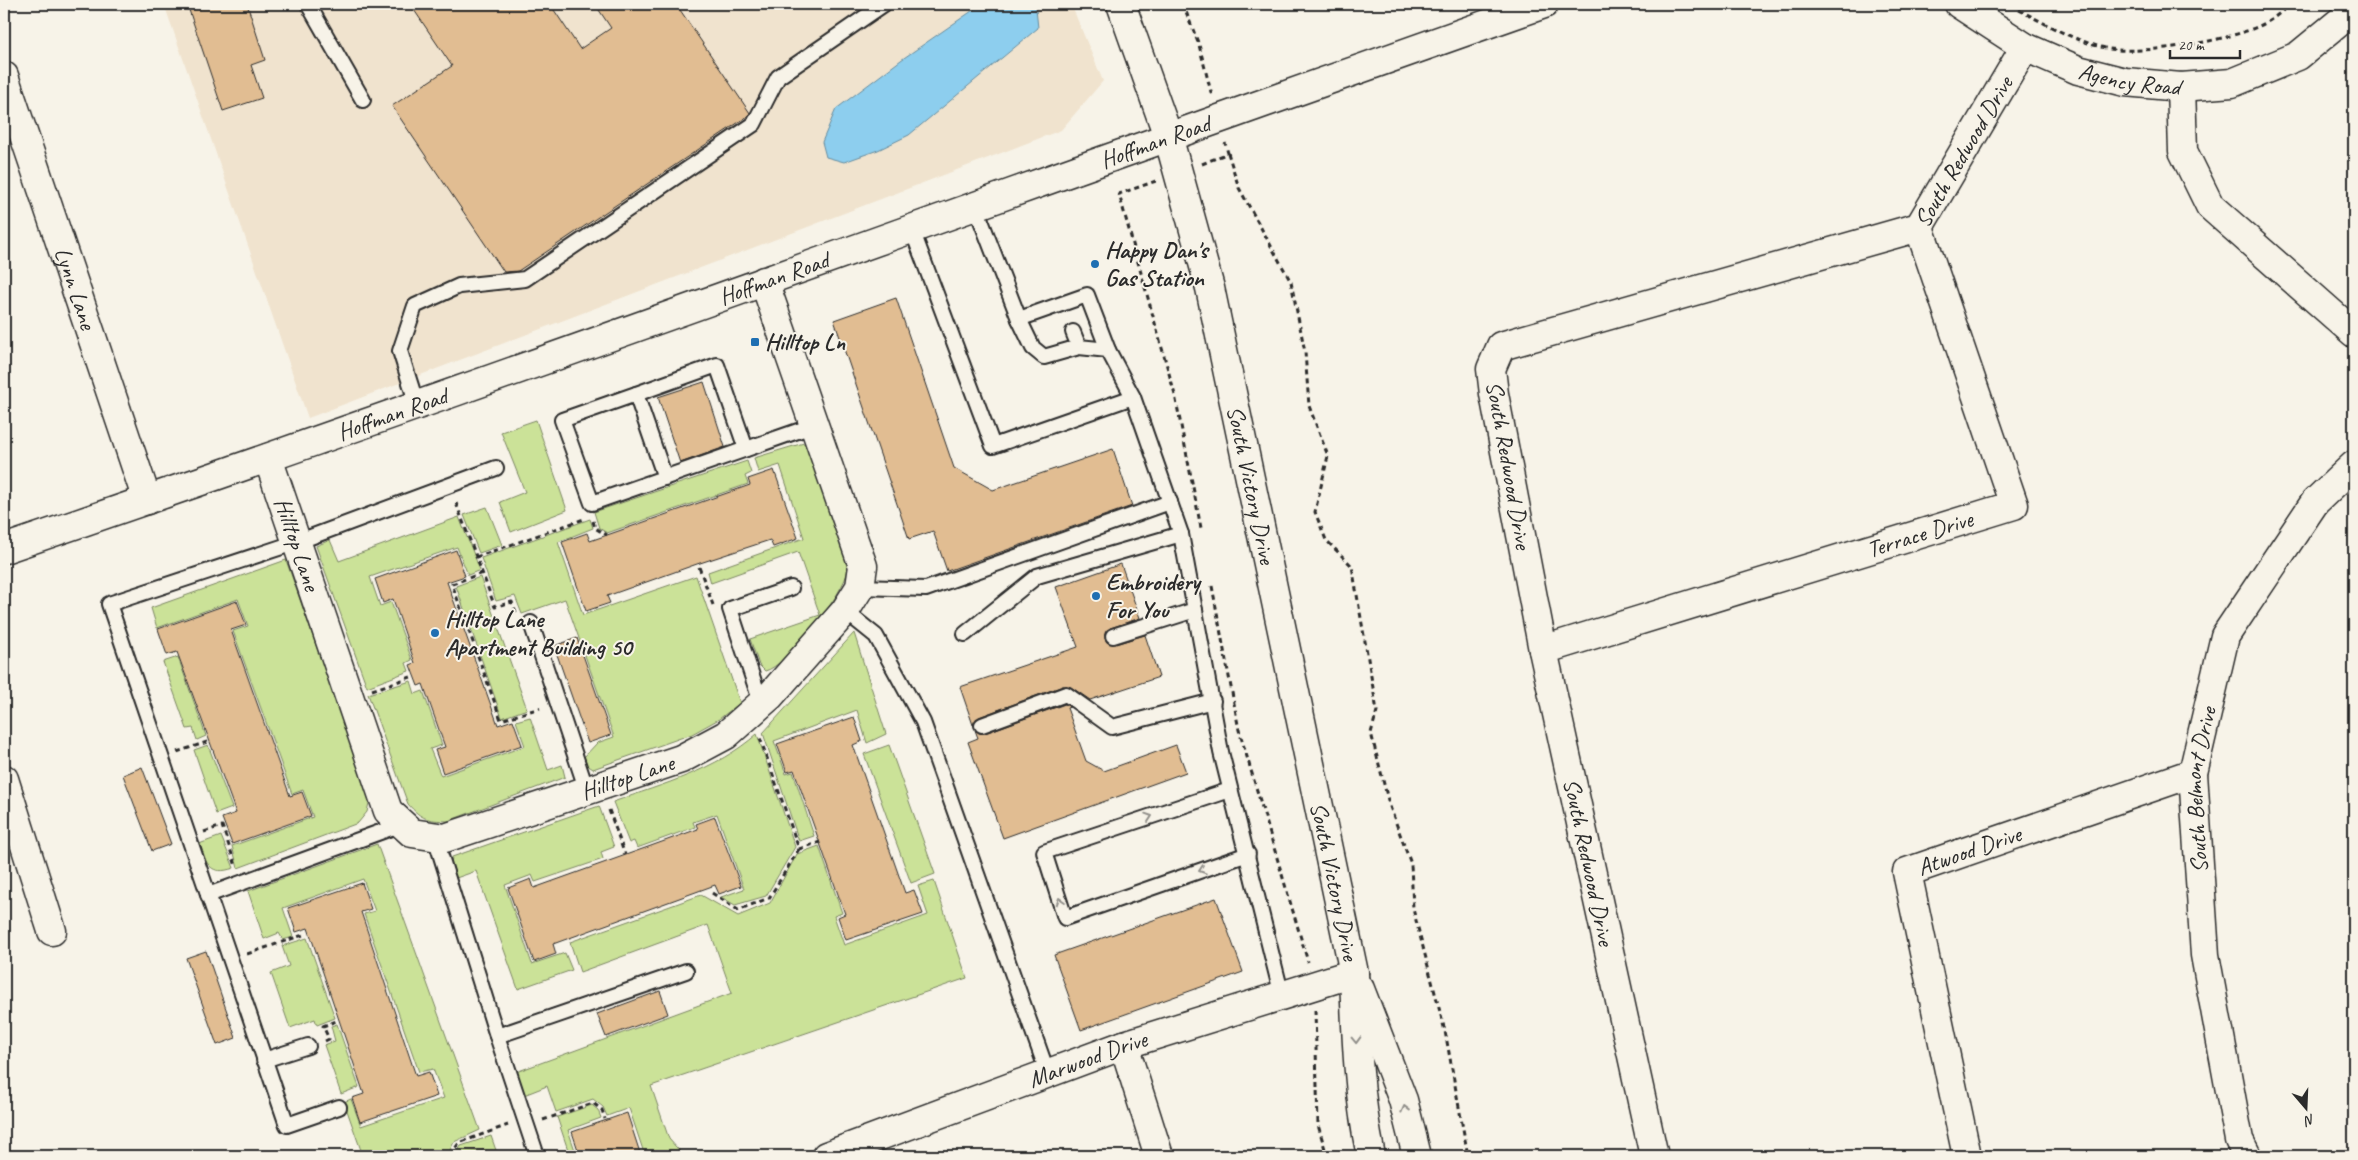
<svg xmlns="http://www.w3.org/2000/svg" width="2358" height="1160" font-family="Caveat,sans-serif">
	<style>
		.built { fill: #f0e3ce }
		.green { fill: #cbe298; stroke: #7b8662 }
		.water { fill: #8dceee; stroke: #668da0 }
		.building { fill: #e1bd92; stroke: #2b2b2b }
		.lines { fill: none; stroke-linecap: round; stroke-linejoin: round }
		.lane-casing { stroke: #2b2b2b; stroke-width: 18 }
		.street-casing { stroke: #2b2b2b; stroke-width: 31 }
		.secondary-casing { stroke: #2b2b2b; stroke-width: 31 }
		.path { stroke: #2b2b2b; stroke-width: 3; stroke-dasharray: 5 4; stroke-linecap: butt }
		.lane { stroke: #f7f3e8; stroke-width: 14 }
		.street { stroke: #f7f3e8; stroke-width: 28 }
		.secondary { stroke: #f7f3e8; stroke-width: 28 }
		.oneway { stroke: #918f8a }
		.poi-dot { fill: #1f6fb2; stroke: #f7f3e8; stroke-width: 2 }
		.labels { text-anchor: middle; stroke-width: 4; stroke-linejoin: round; paint-order: stroke }
		.street-label { font-size: 24px; fill: #2b2b2b; stroke: #f7f3e8 }
		.poi-label { font-size: 24px; font-weight: bold; fill: #2b2b2b; stroke: #f7f3e8; text-anchor: start }
	</style>
	<rect width="100%" height="100%" fill="#f7f3e8"/>
	<filter id="ink" filterUnits="userSpaceOnUse"><feTurbulence type="fractalNoise" baseFrequency=".02" numOctaves="2"/><feDisplacementMap in="SourceGraphic" scale="10" xChannelSelector="R" yChannelSelector="G"/><feConvolveMatrix kernelMatrix="1 2 1 2 8 2 1 2 1" color-interpolation-filters="sRGB"/></filter>
	<g filter="url(#ink)">
		<!-- built -->
		<path class="built" d="M 164,4 L 1071,4 L 1103,81 L 1061,130 L 308,418 Z"/>
		<!-- green -->
		<g class="green">
			<path d="M 536,420 L 567,510 L 511,532 L 500,502 L 525,492 L 501,432 Z"/>
			<path d="M 807,442 L 847,558 C 847,561 849,566 848,569 C 846,592 786,667 765,671 L 759,665 L 750,639 L 820,615 L 798,552 L 711,583 L 708,572 L 804,538 L 780,465 L 758,472 L 754,458 Z"/>
			<path d="M 747,461 L 751,473 L 745,476 L 748,484 L 607,533 L 599,528 L 594,512 Z"/>
			<path d="M 487,507 L 502,545 L 479,553 L 464,515 Z"/>
			<path d="M 459,517 L 480,570 L 468,575 L 457,547 L 370,577 L 380,606 L 391,602 L 412,660 L 406,663 L 409,671 L 367,687 L 316,546 L 330,540 L 339,561 Z"/>
			<path d="M 590,519 L 593,528 L 558,542 L 583,615 L 696,576 L 740,703 L 719,719 L 692,734 L 593,769 L 587,765 L 584,757 L 597,743 L 614,737 L 565,599 L 522,614 L 515,596 L 496,601 L 481,558 Z"/>
			<path d="M 286,560 L 370,798 L 367,812 L 358,823 L 238,868 L 232,846 L 313,817 L 303,790 L 292,794 L 233,631 L 248,626 L 238,599 L 157,628 L 151,608 Z"/>
			<path d="M 480,577 L 527,709 L 502,718 L 456,586 Z"/>
			<path d="M 854,633 L 886,734 L 867,743 L 857,710 L 774,741 L 786,774 L 793,772 L 814,836 L 799,841 L 763,733 Z"/>
			<path d="M 178,657 L 206,736 L 197,740 L 193,728 L 187,729 L 163,662 Z"/>
			<path d="M 411,681 L 415,694 L 423,691 L 442,745 L 430,749 L 441,776 L 525,746 L 516,721 L 530,717 L 548,770 L 562,765 L 565,777 L 448,821 C 427,820 422,820 408,804 L 368,694 Z"/>
			<path d="M 757,734 L 795,847 L 766,896 L 735,905 L 721,897 L 744,889 L 717,814 L 693,822 L 695,827 L 637,848 L 634,841 L 629,843 L 613,802 C 664,784 716,770 757,734 Z"/>
			<path d="M 208,745 L 232,808 L 216,814 L 194,750 Z"/>
			<path d="M 889,745 L 935,874 L 911,883 L 864,754 Z"/>
			<path d="M 599,806 L 614,847 L 601,852 L 603,859 L 535,882 L 532,875 L 505,885 L 532,964 L 565,953 L 572,970 L 518,989 L 476,871 L 456,878 L 450,871 L 452,857 Z"/>
			<path d="M 221,836 L 234,868 C 210,876 207,865 199,844 Z"/>
			<path d="M 377,844 L 480,1130 L 454,1142 L 450,1150 L 452,1156 L 363,1156 L 344,1102 L 351,1099 L 361,1126 L 444,1098 L 433,1069 L 419,1072 L 364,914 L 375,911 L 363,879 L 283,908 L 293,937 L 283,940 L 279,933 L 264,939 L 248,891 Z"/>
			<path d="M 819,846 L 842,913 L 834,916 L 844,945 L 928,915 L 918,886 L 934,881 L 967,978 L 651,1086 L 669,1139 L 684,1156 L 645,1156 L 629,1108 L 607,1116 L 603,1107 L 593,1099 L 556,1112 L 547,1086 L 524,1095 L 516,1072 L 732,993 L 708,925 L 580,972 L 570,942 L 701,895 L 738,916 L 770,903 L 797,854 Z"/>
			<path d="M 307,938 L 335,1018 L 317,1025 L 315,1019 L 290,1028 L 271,973 L 289,966 L 282,946 Z"/>
			<path d="M 337,1024 L 359,1087 L 341,1094 L 324,1045 L 335,1041 L 331,1026 Z"/>
			<path d="M 592,1105 L 598,1110 L 601,1118 L 568,1130 L 577,1156 L 570,1156 L 557,1117 Z"/>
			<path d="M 491,1136 L 498,1156 L 487,1156 L 484,1150 L 460,1156 L 458,1151 L 461,1146 Z"/>
		</g>
		<!-- water -->
		<path class="water" d="M 982,4 L 1033,4 L 1036,9 L 1038,28 L 909,135 L 878,150 L 844,162 L 826,157 L 822,142 L 836,109 L 901,60 Z"/>
		<!-- building -->
		<g class="building">
			<path d="M 187,4 L 247,4 L 265,60 L 251,65 L 262,98 L 223,111 Z"/>
			<path d="M 410,4 L 550,4 L 580,49 L 611,28 L 595,4 L 676,4 L 750,113 L 748,116 L 518,271 L 504,272 L 392,106 L 452,66 Z"/>
			<path d="M 896,298 L 954,468 L 993,490 L 1113,449 L 1132,506 L 947,571 L 933,531 L 909,539 L 834,320 Z"/>
			<path d="M 704,382 L 725,447 L 680,463 L 658,397 Z"/>
			<path d="M 774,470 L 798,538 L 773,547 L 770,540 L 697,564 L 607,596 L 610,603 L 586,611 L 562,542 L 587,533 L 590,541 L 750,485 L 748,479 Z"/>
			<path d="M 456,550 L 465,576 L 447,582 L 498,725 L 513,720 L 522,745 L 443,773 L 435,750 L 445,747 L 423,684 L 418,686 L 410,665 L 415,663 L 393,599 L 383,603 L 375,579 Z"/>
			<path d="M 1121,564 L 1140,618 L 1110,628 L 1105,634 L 1105,639 L 1108,643 L 1115,644 L 1145,635 L 1159,677 L 1090,700 L 1071,687 L 1063,686 L 979,717 L 973,725 L 960,687 L 1078,647 L 1056,587 Z"/>
			<path d="M 237,601 L 246,625 L 231,630 L 290,796 L 302,792 L 311,816 L 232,844 L 222,818 L 236,813 L 177,652 L 167,655 L 158,629 Z"/>
			<path d="M 577,638 L 611,735 L 588,743 L 554,646 Z"/>
			<path d="M 1065,704 L 1070,707 L 1067,708 L 1086,761 L 1104,771 L 1176,745 L 1186,772 L 1003,838 L 968,742 L 978,738 L 975,730 L 980,733 L 985,733 Z"/>
			<path d="M 854,717 L 862,741 L 853,745 L 905,893 L 914,890 L 923,914 L 846,940 L 838,917 L 845,914 L 794,770 L 787,772 L 777,744 Z"/>
			<path d="M 142,767 L 171,844 L 152,851 L 123,775 Z"/>
			<path d="M 715,817 L 741,886 L 719,894 L 715,885 L 553,944 L 556,954 L 534,962 L 508,888 L 531,879 L 534,888 L 698,829 L 696,824 Z"/>
			<path d="M 362,883 L 371,909 L 361,912 L 416,1076 L 429,1072 L 437,1096 L 360,1122 L 352,1098 L 364,1094 L 308,928 L 296,932 L 288,908 Z"/>
			<path d="M 1216,898 L 1243,972 L 1081,1030 L 1054,955 Z"/>
			<path d="M 206,951 L 236,1038 L 217,1045 L 186,958 Z"/>
			<path d="M 660,991 L 668,1014 L 606,1037 L 597,1014 Z"/>
			<path d="M 627,1113 L 641,1156 L 580,1156 L 572,1132 Z"/>
		</g>
		<g class="lines">
			<defs>
				<g id="lane">
					<path d="M 308,4 L 363,100"/>
					<path d="M 975,205 L 1019,319 L 1033,348 L 1044,357 L 1079,347 L 1108,350 L 1133,397"/>
					<path d="M 911,227 L 993,446 L 1133,397 L 1181,534 L 1221,752 L 1282,996"/>
					<path d="M 1019,319 L 1087,295 L 1108,350"/>
					<path d="M 1073,332 L 1079,347"/>
					<path d="M 636,394 L 717,365 L 746,449"/>
					<path d="M 417,405 L 400,351 L 415,306 L 459,286 L 525,279 L 754,124 L 778,77 L 884,4"/>
					<path d="M 665,478 L 636,394 L 562,420 L 592,503 L 815,425"/>
					<path d="M 860,587 L 926,589 L 1170,502"/>
					<path d="M 845,611 L 876,636 L 923,722 L 1048,1074"/>
					<path d="M 531,623 L 587,791"/>
					<path d="M 965,634 L 1037,576 L 1181,534"/>
					<path d="M 1113,636 L 1195,610"/>
					<path d="M 761,703 L 730,609 L 791,588"/>
					<path d="M 982,725 L 1066,694 L 1112,727 L 1213,701"/>
					<path d="M 1230,790 L 1044,852 L 1065,918 L 1248,854"/>
					<path d="M 435,837 L 497,1036 L 686,971"/>
					<path d="M 208,895 L 402,824"/>
					<path d="M 497,1036 L 537,1156"/>
					<path d="M 264,1060 L 308,1046"/>
					<path d="M 339,1107 L 287,1125 L 109,604 L 297,542 L 496,468"/>
				</g>
				<g id="street">
					<path id="s1" d="M 4,76 L 147,500"/>
					<path d="M 2181,87 L 2183,151 L 2210,206 L 2354,333"/>
					<path id="s2" d="M 268,458 L 388,811 L 412,833 L 445,838 L 681,759 L 726,735 L 770,696 L 845,611 L 860,587 L 863,566 L 764,281"/>
					<path id="s3" d="M 1543,650 L 2014,505 L 1919,227"/>
					<path d="M 4,779 L 52,931"/>
					<path d="M 1124,1045 L 1159,1156"/>
					<path id="s4" d="M 826,1156 L 1124,1045 L 1354,973"/>
					<path id="s5" d="M 1654,1156 L 1543,650 L 1494,394 L 1491,369 L 1501,346 L 1919,227 L 2025,47"/>
					<path id="s6" d="M 1967,1156 L 1907,872 L 2193,773"/>
					<path id="s7" d="M 2247,1156 L 2239,1140 L 2205,955 L 2193,773 L 2225,636 L 2315,502 L 2354,465"/>
				</g>
				<g id="secondary">
					<path id="s8" d="M 1121,4 L 1168,136 L 1210,288 L 1354,973 C 1356,1035 1358,1095 1371,1156"/>
					<path id="s9" d="M 1959,4 L 2025,47 L 2078,70 L 2125,82 L 2181,87 L 2232,83 L 2298,56 L 2354,10"/>
					<path id="s10" d="M 4,549 C 519,373 1030,184 1544,4"/>
					<path d="M 1360,989 L 1403,1100 L 1417,1156"/>
				</g>
			</defs>
			<!-- lane casing -->
			<use href="#lane" class="lane-casing"/>
			<!-- street casing -->
			<use href="#street" class="street-casing"/>
			<!-- secondary casing -->
			<use href="#secondary" class="secondary-casing"/>
			<!-- path -->
			<g class="path">
				<path d="M 1183,4 L 1199,45 L 1212,96"/>
				<path d="M 2019,10 C 2048,25 2078,43 2110,49 C 2145,55 2237,40 2267,22 C 2276,17 2283,10 2291,4"/>
				<path d="M 1228,153 L 1239,188 L 1291,282 L 1305,352 L 1309,406 L 1328,456 L 1315,512 L 1326,540 L 1352,566 L 1377,711 L 1371,733 L 1389,804 L 1411,864 L 1413,909 L 1445,1031 L 1468,1156"/>
				<path d="M 1202,164 L 1228,153 L 1225,143"/>
				<path d="M 1156,181 L 1119,194 L 1175,395 L 1201,528"/>
				<path d="M 456,503 L 495,607 L 512,602 L 516,612"/>
				<path d="M 593,521 L 595,528 L 607,535"/>
				<path d="M 476,557 L 584,519"/>
				<path d="M 699,567 L 713,605"/>
				<path d="M 482,573 L 452,584 L 501,720 L 540,708"/>
				<path d="M 1212,586 L 1239,730 L 1308,962"/>
				<path d="M 372,690 L 414,676"/>
				<path d="M 177,752 L 210,741"/>
				<path d="M 609,810 L 625,855"/>
				<path d="M 204,832 L 222,826 L 236,866"/>
				<path d="M 799,849 L 820,842"/>
				<path d="M 712,893 L 738,910 L 769,898 L 799,849 L 760,738"/>
				<path d="M 247,954 L 306,934"/>
				<path d="M 1315,1010 L 1318,1125 L 1327,1156"/>
				<path d="M 325,1041 L 329,1039 L 323,1026 L 339,1020"/>
				<path d="M 543,1120 L 593,1103 L 602,1110 L 605,1119"/>
				<path d="M 455,1156 L 454,1150 L 459,1143 L 508,1125"/>
			</g>
			<!-- lane -->
			<use href="#lane" class="lane"/>
			<!-- street -->
			<use href="#street" class="street"/>
			<!-- secondary -->
			<use href="#secondary" class="secondary"/>
		</g>
		<!-- one-way arrows -->
		<defs><path id="oneway-chevron" d="M-2-3.5L2.5 0L-2 3.5" fill="none" stroke-width="1.6" stroke-linecap="round" stroke-linejoin="round" transform="scale(1.25)"/></defs>
		<g class="oneway">
			<use href="#oneway-chevron" transform="translate(1149 817) rotate(-19)"/>
			<use href="#oneway-chevron" transform="translate(1202 870) rotate(161)"/>
			<use href="#oneway-chevron" transform="translate(1060 901) rotate(-108)"/>
			<use href="#oneway-chevron" transform="translate(1356 1040) rotate(88)"/>
			<use href="#oneway-chevron" transform="translate(1405 1109) rotate(-104)"/>
		</g>
	</g>
	<!-- markers -->
	<g class="poi-dot">
		<circle cx="1095" cy="264" r="5"/>
		<rect x="750" y="337" width="10" height="10" rx="2.5"/>
		<circle cx="1096" cy="596" r="5"/>
		<circle cx="435" cy="633" r="5"/>
	</g>
	<g class="labels">
		<!-- street labels -->
		<g class="street-label">
			<text dy="8" stroke="none"><textPath href="#s9" startOffset="189">Agency Road</textPath></text>
			<text dy="8" stroke="none"><textPath href="#s10" startOffset="1221">Hoffman Road</textPath></text>
			<text dy="8" stroke="none"><textPath href="#s5" startOffset="1351">South Redwood Drive</textPath></text>
			<text dy="8" stroke="none"><textPath href="#s10" startOffset="816">Hoffman Road</textPath></text>
			<text dy="8" stroke="none"><textPath href="#s1" startOffset="224">Lynn Lane</textPath></text>
			<text dy="8" stroke="none"><textPath href="#s10" startOffset="411">Hoffman Road</textPath></text>
			<text transform="translate(1509 465) rotate(80)" y="8">South Redwood Drive</text>
			<text dy="8" stroke="none"><textPath href="#s8" startOffset="499">South Victory Drive</textPath></text>
			<text dy="8" stroke="none"><textPath href="#s3" startOffset="394">Terrace Drive</textPath></text>
			<text dy="8" stroke="none"><textPath href="#s2" startOffset="91">Hilltop Lane</textPath></text>
			<text dy="8" stroke="none"><textPath href="#s2" startOffset="631">Hilltop Lane</textPath></text>
			<text dy="8" stroke="none"><textPath href="#s7" startOffset="372">South Belmont Drive</textPath></text>
			<text dy="8" stroke="none"><textPath href="#s6" startOffset="356">Atwood Drive</textPath></text>
			<text transform="translate(1589 862) rotate(78)" y="8">South Redwood Drive</text>
			<text dy="8" stroke="none"><textPath href="#s8" startOffset="904">South Victory Drive</textPath></text>
			<text dy="8" stroke="none"><textPath href="#s4" startOffset="279">Marwood Drive</textPath></text>
		</g>
		<!-- poi labels -->
		<g class="poi-label">
			<text x="1105" y="258">Happy Dan's<tspan x="1105" dy="28">Gas Station</tspan></text>
			<text x="765" y="350">Hilltop Ln</text>
			<text x="1106" y="590">Embroidery<tspan x="1106" dy="28">For You</tspan></text>
			<text x="445" y="627">Hilltop Lane<tspan x="445" dy="28">Apartment Building 50</tspan></text>
		</g>
	</g>
	<!-- margin -->
	<rect width="2358" height="1160" fill="none" stroke="#f7f3e8" stroke-width="20"/>
	<rect x="10" y="10" width="2338" height="1140" fill="none" stroke="#2b2b2b" stroke-width="2" filter="url(#ink)"/>
	<!-- north arrow -->
	<g transform="translate(2306 1108) rotate(161)" stroke="#f7f3e8" stroke-width="4" paint-order="stroke">
	<path d="M0-4L9 19L0 12L-9 19Z" fill="#2b2b2b"/>
	<text y="-8" font-size="14" font-weight="bold" text-anchor="middle" fill="#2b2b2b">N</text>
	</g>
	<!-- scale -->
	<path d="M2170 50v8h70v-8" fill="none" stroke="#2b2b2b" stroke-width="2.5"/>
	<text x="2178" y="50" font-size="15" fill="#2b2b2b" stroke="#f7f3e8" stroke-width="4" paint-order="stroke">20 m</text>
</svg>
